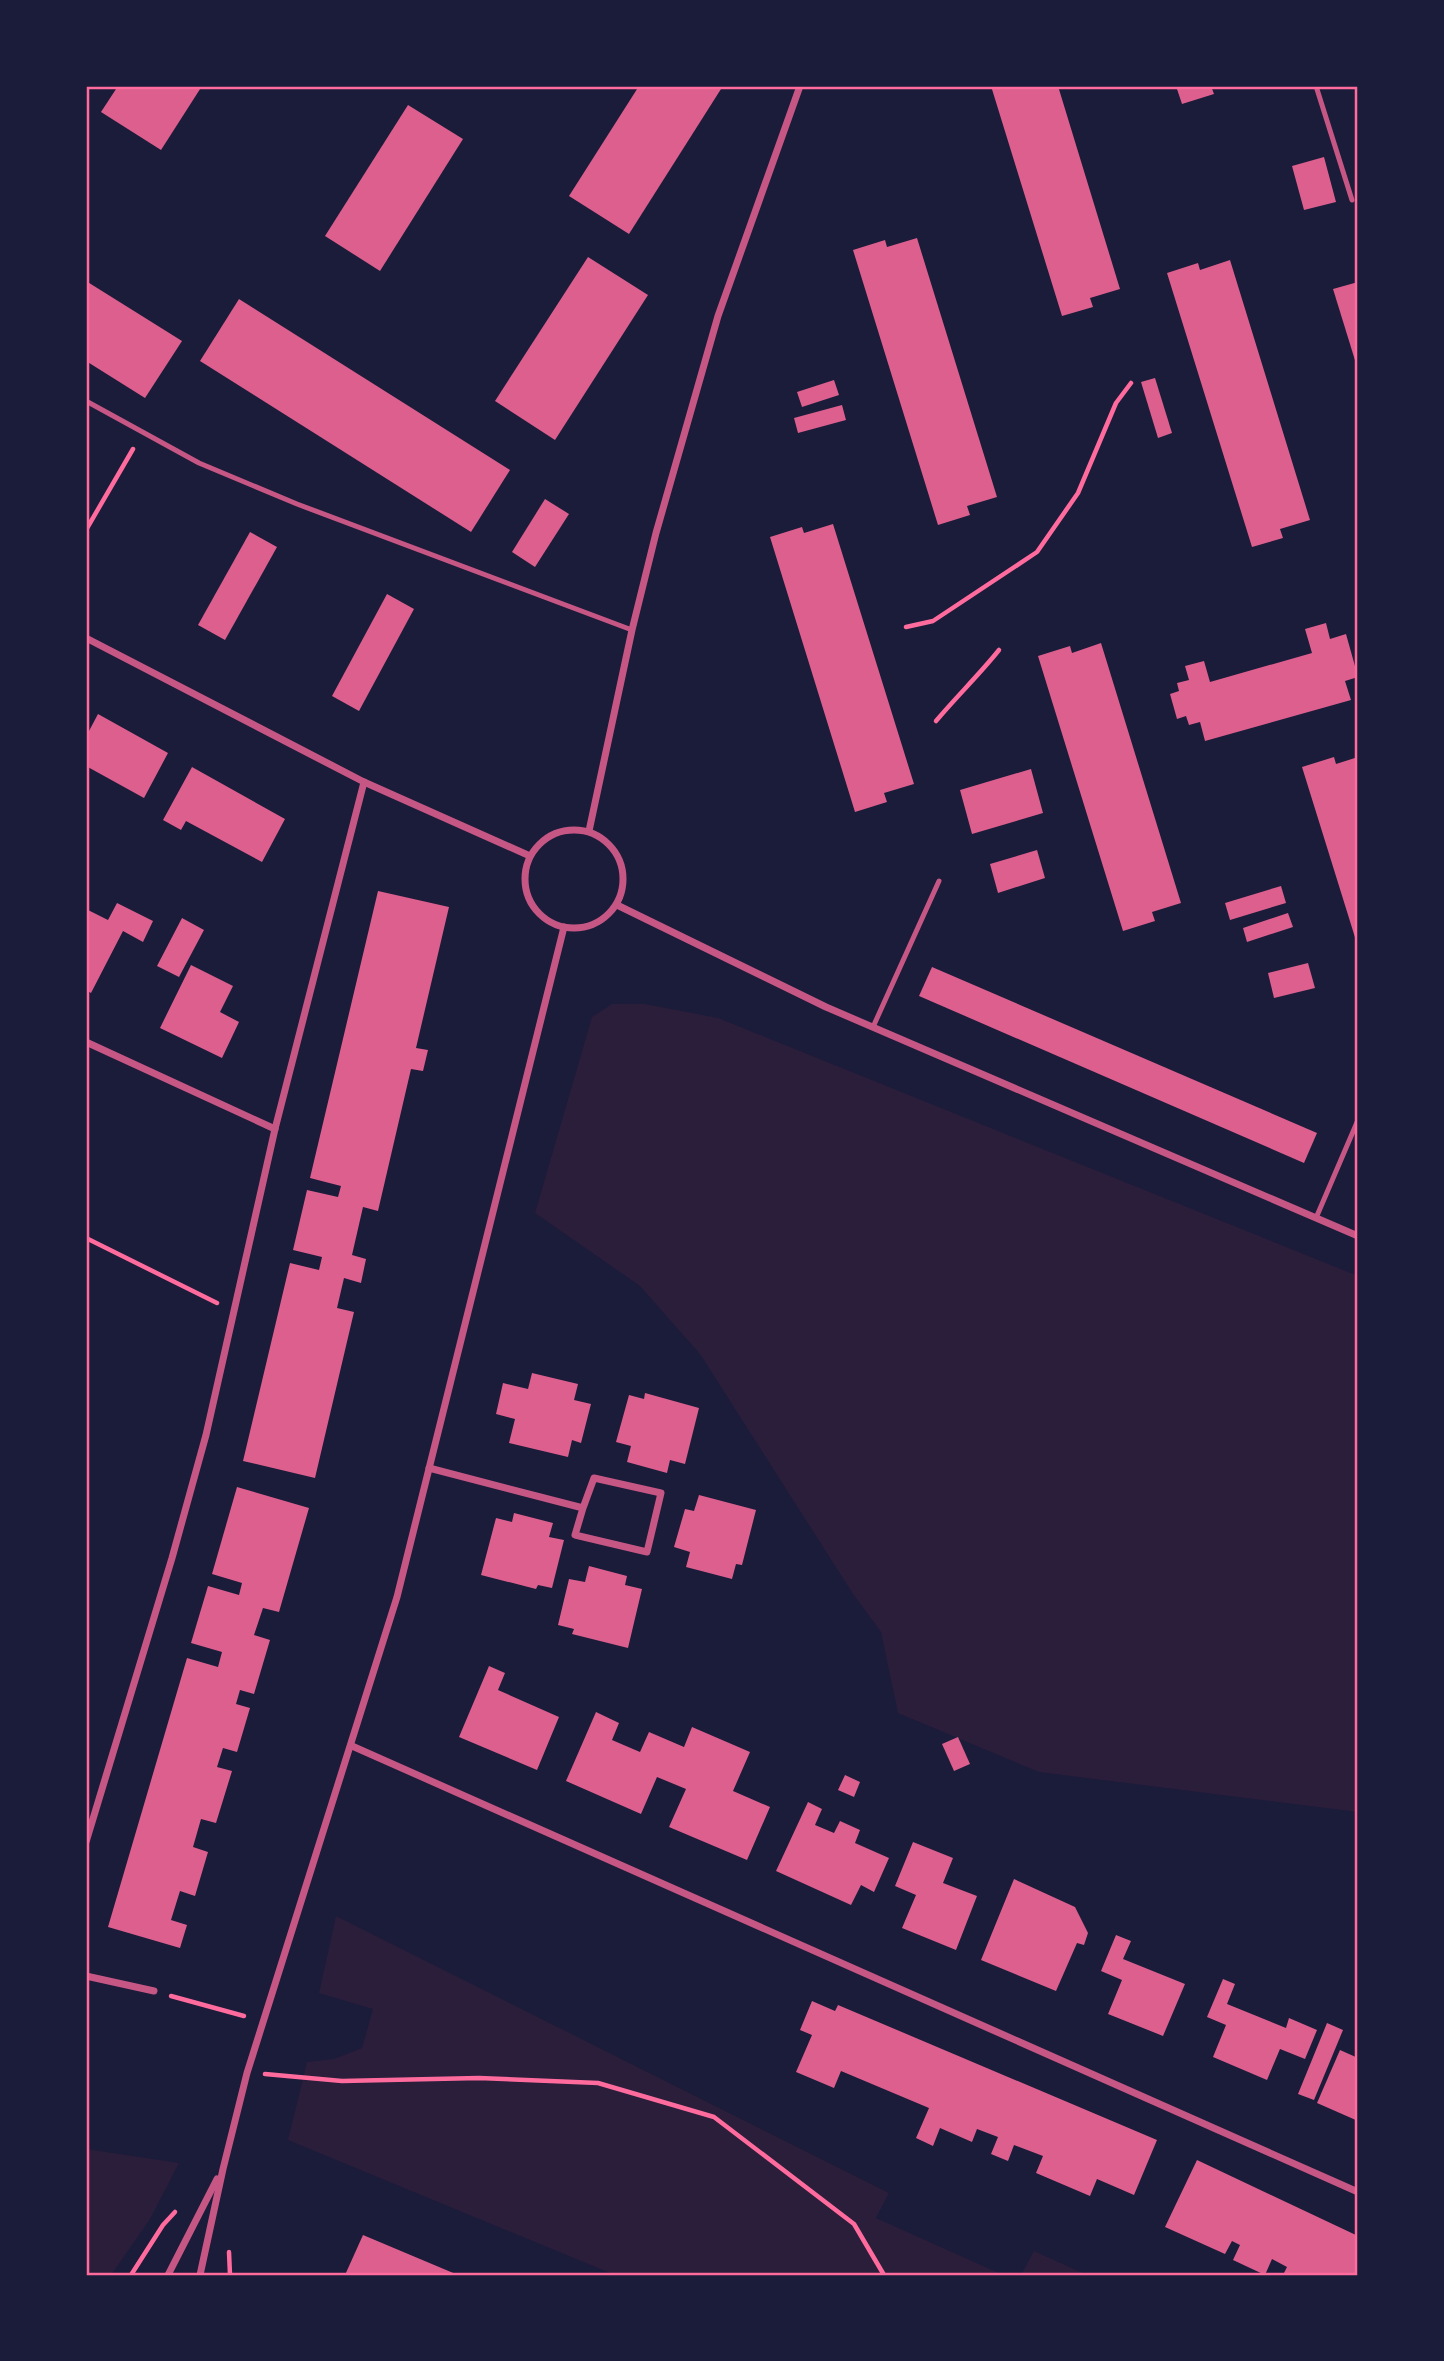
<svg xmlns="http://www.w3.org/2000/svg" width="1444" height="2361" font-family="'Roboto Condensed',sans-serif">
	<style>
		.green { fill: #2a1e3b }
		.building { fill: #dd5f8e }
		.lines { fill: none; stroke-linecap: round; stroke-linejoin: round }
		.path { stroke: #ff6b9d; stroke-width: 4.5 }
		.service { stroke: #c65784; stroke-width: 5 }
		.minor { stroke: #c65784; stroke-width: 7 }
		.neatline { fill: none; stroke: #ff6b9d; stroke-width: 2.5 }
	</style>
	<rect width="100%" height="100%" fill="#1b1b3a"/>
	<!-- green -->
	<g class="green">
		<path d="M 612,1004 L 645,1004 L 718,1018 L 1358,1276 L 1358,1812 L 1039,1772 L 898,1713 L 881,1632 L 853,1594 L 700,1354 L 640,1286 L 535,1213 L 592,1017 Z"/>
		<path d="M 336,1916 L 889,2193 L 876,2218 L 1003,2275 L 615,2275 L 288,2140 L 307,2062 L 334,2059 L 362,2048 L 373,2009 L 319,1993 Z"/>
		<path d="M 86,2149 L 179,2163 L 150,2219 L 111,2275 L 86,2275 Z"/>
		<path d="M 1034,2251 L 1087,2275 L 1021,2275 Z"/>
	</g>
	<!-- building -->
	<g class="building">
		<path d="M 118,86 L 202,86 L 161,150 L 101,112 Z"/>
		<path d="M 639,86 L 716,86 L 721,89 L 629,234 L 569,196 Z"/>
		<path d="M 991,86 L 1058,86 L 1120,289 L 1090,298 L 1093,307 L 1062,316 Z"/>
		<path d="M 1176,86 L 1211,86 L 1214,94 L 1182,104 Z"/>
		<path d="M 408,105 L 463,139 L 380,271 L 325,236 Z"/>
		<path d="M 1324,157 L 1336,202 L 1304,210 L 1292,166 Z"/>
		<path d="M 917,238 L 997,497 L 967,506 L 970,515 L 938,525 L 853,250 L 885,240 L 887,247 Z"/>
		<path d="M 588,257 L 648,295 L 555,440 L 495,401 Z"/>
		<path d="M 1230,260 L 1310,520 L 1280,529 L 1283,538 L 1252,547 L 1167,273 L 1198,263 L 1200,270 Z"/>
		<path d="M 86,281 L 182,341 L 145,398 L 86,361 Z"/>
		<path d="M 1358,282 L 1358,370 L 1333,289 Z"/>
		<path d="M 239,299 L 510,470 L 471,532 L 200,361 Z"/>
		<path d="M 1155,378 L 1172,433 L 1158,438 L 1141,382 Z"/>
		<path d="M 834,380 L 839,395 L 802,407 L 797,392 Z"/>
		<path d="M 842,405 L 846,420 L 798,433 L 794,418 Z"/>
		<path d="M 545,499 L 569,514 L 535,567 L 512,552 Z"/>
		<path d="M 833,524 L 914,784 L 884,793 L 887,802 L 855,812 L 770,537 L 802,527 L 804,533 Z"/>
		<path d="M 250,532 L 277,547 L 225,640 L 198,625 Z"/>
		<path d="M 387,594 L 414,609 L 359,711 L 332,696 Z"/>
		<path d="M 1326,623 L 1330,639 L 1346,634 L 1358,677 L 1345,681 L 1351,700 L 1205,741 L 1200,722 L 1189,725 L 1186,716 L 1177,719 L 1170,694 L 1179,691 L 1177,683 L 1189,680 L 1185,666 L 1204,661 L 1210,682 L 1312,653 L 1305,629 Z"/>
		<path d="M 1101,643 L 1181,903 L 1152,912 L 1155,921 L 1123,931 L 1038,656 L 1070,646 L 1072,653 Z"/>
		<path d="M 98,714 L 168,753 L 144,798 L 86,766 L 86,729 L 89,731 Z"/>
		<path d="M 1334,757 L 1336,764 L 1358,757 L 1358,947 L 1302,767 Z"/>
		<path d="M 192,767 L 285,819 L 262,862 L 186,821 L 181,830 L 163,820 Z"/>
		<path d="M 1031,769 L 1043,813 L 972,834 L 960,790 Z"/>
		<path d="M 1037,850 L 1045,878 L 998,893 L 990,864 Z"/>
		<path d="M 1281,886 L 1286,903 L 1230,920 L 1225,903 Z"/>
		<path d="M 378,891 L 449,907 L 416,1048 L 428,1050 L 423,1071 L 411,1069 L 378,1211 L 363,1207 L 352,1255 L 366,1259 L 361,1283 L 344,1278 L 337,1308 L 354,1312 L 315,1478 L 243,1461 L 290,1263 L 319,1270 L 322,1257 L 293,1250 L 307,1190 L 338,1197 L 341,1186 L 310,1178 Z"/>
		<path d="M 117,903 L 153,921 L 143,942 L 123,931 L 91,993 L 86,990 L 86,909 L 108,920 Z"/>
		<path d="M 1288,913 L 1293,927 L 1247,942 L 1243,928 Z"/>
		<path d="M 182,918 L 204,930 L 179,977 L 157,966 Z"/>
		<path d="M 1308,963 L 1315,988 L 1274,998 L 1268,973 Z"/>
		<path d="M 191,965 L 233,986 L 220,1012 L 239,1022 L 222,1058 L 160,1028 Z"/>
		<path d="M 932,967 L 1317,1133 L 1304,1163 L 919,996 Z"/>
		<path d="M 532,1373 L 578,1384 L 574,1400 L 591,1404 L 581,1443 L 572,1440 L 568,1457 L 509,1443 L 515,1419 L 496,1414 L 503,1383 L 528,1389 Z"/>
		<path d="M 645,1393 L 699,1408 L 685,1464 L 670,1460 L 667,1473 L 627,1462 L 631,1446 L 616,1442 L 629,1395 L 644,1399 Z"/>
		<path d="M 237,1487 L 309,1508 L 279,1612 L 263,1608 L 254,1635 L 270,1640 L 254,1694 L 240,1690 L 236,1704 L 250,1708 L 237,1752 L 223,1748 L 217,1767 L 232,1771 L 216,1823 L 201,1819 L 193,1847 L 208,1852 L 195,1896 L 180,1891 L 171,1920 L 187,1925 L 180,1948 L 108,1927 L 187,1658 L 218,1667 L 222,1652 L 191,1643 L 208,1586 L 239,1595 L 242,1583 L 212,1574 Z"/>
		<path d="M 699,1495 L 756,1510 L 742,1565 L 736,1564 L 732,1579 L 686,1567 L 690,1552 L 674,1547 L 685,1509 L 694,1511 Z"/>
		<path d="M 514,1513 L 553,1523 L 549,1537 L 564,1540 L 552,1588 L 538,1585 L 536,1589 L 481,1575 L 496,1518 L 512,1522 Z"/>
		<path d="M 589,1566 L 627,1576 L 625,1585 L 642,1589 L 628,1648 L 572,1634 L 574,1629 L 558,1625 L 569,1579 L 585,1582 Z"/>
		<path d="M 489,1666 L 505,1673 L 498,1690 L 559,1717 L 537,1770 L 459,1737 Z"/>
		<path d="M 596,1712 L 619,1723 L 612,1740 L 640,1752 L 649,1732 L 684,1747 L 692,1727 L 750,1752 L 733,1791 L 770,1807 L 747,1860 L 669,1827 L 686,1789 L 657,1777 L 641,1814 L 566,1781 Z"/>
		<path d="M 958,1737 L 970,1764 L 954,1771 L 942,1744 Z"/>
		<path d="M 845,1775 L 860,1782 L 854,1797 L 838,1790 Z"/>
		<path d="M 808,1802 L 822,1809 L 815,1825 L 834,1833 L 840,1821 L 860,1830 L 855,1843 L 889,1858 L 874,1892 L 861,1885 L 851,1905 L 776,1871 Z"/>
		<path d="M 913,1842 L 953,1858 L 943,1883 L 977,1896 L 956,1950 L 902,1928 L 916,1895 L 895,1886 Z"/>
		<path d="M 1014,1879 L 1075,1907 L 1088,1933 L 1084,1945 L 1077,1943 L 1056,1991 L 981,1960 Z"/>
		<path d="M 1116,1935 L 1131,1941 L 1123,1959 L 1185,1984 L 1163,2036 L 1108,2014 L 1122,1980 L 1101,1971 Z"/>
		<path d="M 1223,1979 L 1235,1984 L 1227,2004 L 1286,2028 L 1289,2018 L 1317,2030 L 1305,2059 L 1280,2049 L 1267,2080 L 1213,2057 L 1226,2025 L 1207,2017 Z"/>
		<path d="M 812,2001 L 835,2011 L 838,2005 L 1157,2140 L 1134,2195 L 1097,2179 L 1090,2196 L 1036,2173 L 1043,2156 L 1014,2145 L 1008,2161 L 991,2154 L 998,2137 L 977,2129 L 972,2142 L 940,2128 L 933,2146 L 916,2138 L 929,2108 L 841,2071 L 834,2088 L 796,2072 L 812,2035 L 800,2030 Z"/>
		<path d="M 1327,2023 L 1343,2030 L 1314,2100 L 1298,2094 Z"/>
		<path d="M 1340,2050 L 1358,2058 L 1358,2121 L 1317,2103 Z"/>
		<path d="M 1197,2160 L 1358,2236 L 1358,2275 L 1283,2275 L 1287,2267 L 1272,2259 L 1265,2275 L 1233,2260 L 1240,2245 L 1232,2241 L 1225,2254 L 1165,2227 Z"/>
		<path d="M 363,2235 L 458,2275 L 345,2275 Z"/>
	</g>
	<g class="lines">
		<!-- path -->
		<g class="path">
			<path d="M 86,530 L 133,449"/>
			<path d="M 906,627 L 933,621 L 1037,552 L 1078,493 L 1116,403 L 1131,383"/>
			<path d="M 936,721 C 956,697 979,675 999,650"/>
			<path d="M 86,1238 L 217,1303"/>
			<path d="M 171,1996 L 244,2016"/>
			<path d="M 265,2074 L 342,2081 L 479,2078 L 598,2083 L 714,2117 L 854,2224 L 884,2275"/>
			<path d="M 229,2252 L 230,2275"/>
			<path d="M 131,2275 L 163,2225 L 175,2212"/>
		</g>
		<!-- service -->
		<g class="service">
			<path d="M 1316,86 L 1352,200"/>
			<path d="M 86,401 L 199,463 L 297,504 L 632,630"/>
			<path d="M 873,1027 L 939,881"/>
			<path d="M 1316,1218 L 1358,1120"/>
		</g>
		<!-- minor -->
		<g class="minor">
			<path d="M 86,638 L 364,782 L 530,856"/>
			<circle cx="574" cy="879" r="49"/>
			<path d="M 589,831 L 632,630 L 656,533 L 718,316 L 800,86"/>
			<path d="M 617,905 L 826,1007 L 1358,1236"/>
			<path d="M 86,1042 L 275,1129"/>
			<path d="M 429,1468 L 583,1508 L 575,1535 L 647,1552 L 661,1493 L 594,1478 L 583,1508"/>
			<path d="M 352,1746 L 1358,2192"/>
			<path d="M 86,1842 L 172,1558 L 206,1435 L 275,1129 L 364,782"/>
			<path d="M 86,1976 L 154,1991"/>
			<path d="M 168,2275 L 217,2179"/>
			<path d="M 200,2275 L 223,2169 L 247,2073 L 397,1597 L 564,927"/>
		</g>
	</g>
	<!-- border -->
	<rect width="1444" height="2361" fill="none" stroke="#1b1b3a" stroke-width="175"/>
	<rect x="88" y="88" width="1268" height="2186" class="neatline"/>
</svg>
